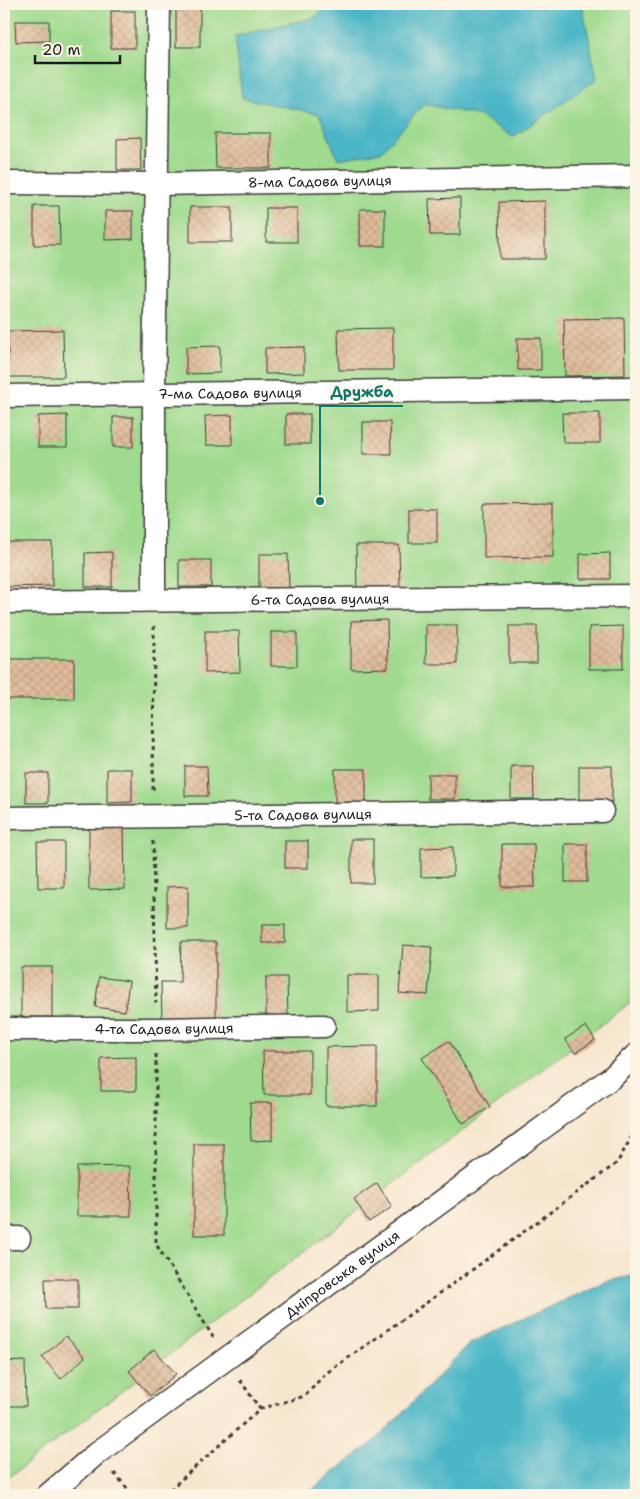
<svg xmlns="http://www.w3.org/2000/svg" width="640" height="1499" font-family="'Shantell Sans',sans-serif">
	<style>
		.green { fill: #9fda8e; stroke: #5e7b55 }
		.water { fill: #4bb6c7; stroke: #346972 }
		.building { fill: url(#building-cross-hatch) }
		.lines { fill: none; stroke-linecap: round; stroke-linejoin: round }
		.street-casing { stroke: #3d3a37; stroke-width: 25 }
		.path { stroke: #3d3a37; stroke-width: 3; stroke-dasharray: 4 4; stroke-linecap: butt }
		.street { stroke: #fff; stroke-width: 22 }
		.labels { text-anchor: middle; stroke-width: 4; stroke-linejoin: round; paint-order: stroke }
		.street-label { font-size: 14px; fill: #1c1c1c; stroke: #fcf5e5 }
		.leader { fill: none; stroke: #0f766e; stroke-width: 2 }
		.callout-dot { fill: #0f766e; stroke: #fcf5e5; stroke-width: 2 }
		.callout-label { font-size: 15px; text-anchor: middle; font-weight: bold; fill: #0f766e; stroke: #fcf5e5; stroke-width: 4; stroke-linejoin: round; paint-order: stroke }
	</style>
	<defs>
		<pattern id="building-cross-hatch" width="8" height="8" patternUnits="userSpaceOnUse" patternTransform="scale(1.25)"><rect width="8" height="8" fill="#e0bc9b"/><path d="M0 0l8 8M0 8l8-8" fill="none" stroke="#c0a185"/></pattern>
	</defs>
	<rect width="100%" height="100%" fill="#fcf5e5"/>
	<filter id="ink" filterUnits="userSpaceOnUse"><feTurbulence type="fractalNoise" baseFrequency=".02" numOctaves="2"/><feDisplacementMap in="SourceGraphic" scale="10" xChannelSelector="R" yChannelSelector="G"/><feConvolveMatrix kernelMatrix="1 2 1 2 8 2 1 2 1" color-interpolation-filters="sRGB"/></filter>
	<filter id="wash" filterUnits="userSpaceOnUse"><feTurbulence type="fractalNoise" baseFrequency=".0096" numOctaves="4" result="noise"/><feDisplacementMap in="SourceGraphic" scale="20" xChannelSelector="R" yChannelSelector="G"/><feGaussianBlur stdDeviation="1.12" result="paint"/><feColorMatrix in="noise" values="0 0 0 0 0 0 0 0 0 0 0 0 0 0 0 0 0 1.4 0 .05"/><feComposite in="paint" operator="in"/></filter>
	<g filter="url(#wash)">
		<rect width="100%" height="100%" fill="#f7e6ce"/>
		<!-- green -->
		<path class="green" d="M 4,4 L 636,4 L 636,998 L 4,1481 Z"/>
		<!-- water -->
		<g class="water">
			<path d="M 333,4 L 582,4 L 597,79 L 513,137 L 480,116 L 424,104 L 381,152 L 338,159 L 319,114 L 242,98 L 235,36 L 313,18 Z"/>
			<path d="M 636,1275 L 636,1495 L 305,1495 L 377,1439 L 470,1343 L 604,1282 Z"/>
		</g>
		<g id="blocks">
			<!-- building -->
			<g class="building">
				<rect x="176" y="4" width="24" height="43"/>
				<rect x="111" y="11" width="24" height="37"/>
				<path d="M 15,21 L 49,21 L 49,41 L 16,42 Z"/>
				<path d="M 215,133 L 271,133 L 271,168 L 216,168 Z"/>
				<path d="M 140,138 L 141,170 L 117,170 L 117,139 Z"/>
				<path d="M 460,198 L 460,235 L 430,235 L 429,199 Z"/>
				<path d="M 545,201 L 545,259 L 500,259 L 499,202 Z"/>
				<path d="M 34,206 L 59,206 L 60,245 L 34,245 Z"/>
				<rect x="190" y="207" width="42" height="35"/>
				<rect x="266" y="208" width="31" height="34"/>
				<rect x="360" y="209" width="25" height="37"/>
				<path d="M 105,211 L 133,211 L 133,239 L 105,240 Z"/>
				<path d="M 624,318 L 625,375 L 565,376 L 564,319 Z"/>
				<path d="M 393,328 L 393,370 L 339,370 L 338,329 Z"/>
				<path d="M 63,330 L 64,377 L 8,377 L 8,331 Z"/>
				<path d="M 517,338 L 541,338 L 541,370 L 518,370 Z"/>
				<path d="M 220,346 L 220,373 L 186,374 L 186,347 Z"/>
				<path d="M 304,347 L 304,373 L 265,374 L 265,348 Z"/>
				<path d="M 562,413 L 600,413 L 600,443 L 563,443 Z"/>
				<rect x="286" y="414" width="24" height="30"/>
				<path d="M 67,415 L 67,447 L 38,447 L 38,416 Z"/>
				<path d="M 232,415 L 232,445 L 206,445 L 205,416 Z"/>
				<rect x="113" y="417" width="20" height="30"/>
				<path d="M 363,422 L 390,422 L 391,454 L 363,454 Z"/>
				<path d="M 553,503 L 553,557 L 484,558 L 484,504 Z"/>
				<rect x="409" y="509" width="28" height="34"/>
				<path d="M 4,542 L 52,542 L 52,586 L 5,587 Z"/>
				<path d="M 356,545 L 399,545 L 400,592 L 357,593 Z"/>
				<path d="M 112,552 L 112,587 L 85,587 L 85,553 Z"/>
				<path d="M 610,553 L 610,579 L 580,579 L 580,554 Z"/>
				<path d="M 259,554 L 288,554 L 289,589 L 259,589 Z"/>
				<rect x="179" y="560" width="32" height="27"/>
				<path d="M 387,620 L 388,668 L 351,669 L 351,621 Z"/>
				<rect x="426" y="625" width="31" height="39"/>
				<rect x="509" y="626" width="28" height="37"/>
				<path d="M 623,626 L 623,669 L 589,669 L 589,627 Z"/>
				<path d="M 205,631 L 239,631 L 240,672 L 205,673 Z"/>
				<rect x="271" y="632" width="26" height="34"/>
				<rect x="4" y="659" width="70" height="40"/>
				<path d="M 185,766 L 207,766 L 208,796 L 185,796 Z"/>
				<path d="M 511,766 L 533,766 L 534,799 L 511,799 Z"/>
				<rect x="579" y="766" width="33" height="36"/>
				<path d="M 107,769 L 132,769 L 132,802 L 107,803 Z"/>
				<path d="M 335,769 L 366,769 L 366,804 L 335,805 Z"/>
				<rect x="26" y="773" width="22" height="30"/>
				<rect x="428" y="774" width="27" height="25"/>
				<path d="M 89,826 L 124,826 L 125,889 L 89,890 Z"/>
				<rect x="351" y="839" width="22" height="44"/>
				<rect x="285" y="841" width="23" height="27"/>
				<path d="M 37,842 L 64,842 L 64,888 L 38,888 Z"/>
				<path d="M 502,844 L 534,844 L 535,887 L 502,887 Z"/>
				<rect x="565" y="844" width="22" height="38"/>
				<path d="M 453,847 L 453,876 L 421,877 L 421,848 Z"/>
				<path d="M 188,886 L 188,928 L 167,928 L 167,887 Z"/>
				<rect x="262" y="925" width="23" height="18"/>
				<path d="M 181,942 L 216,942 L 216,1018 L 162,1018 L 161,982 L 180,982 Z"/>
				<path d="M 403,945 L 432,947 L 428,995 L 399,993 Z"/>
				<rect x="21" y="967" width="31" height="50"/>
				<path d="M 347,975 L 379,975 L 379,1011 L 347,1012 Z"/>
				<path d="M 99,977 L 129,981 L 125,1011 L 95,1007 Z"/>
				<path d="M 266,977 L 287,977 L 288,1018 L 266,1018 Z"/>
				<path d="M 586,1026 L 595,1040 L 575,1053 L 565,1039 Z"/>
				<path d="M 449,1041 L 490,1107 L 463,1124 L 422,1058 Z"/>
				<path d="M 377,1046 L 377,1106 L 326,1106 L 326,1047 Z"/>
				<path d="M 263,1051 L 310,1051 L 310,1095 L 264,1095 Z"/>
				<path d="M 136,1057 L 136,1091 L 101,1091 L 101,1058 Z"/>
				<path d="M 250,1103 L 272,1103 L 272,1140 L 251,1141 Z"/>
				<rect x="194" y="1144" width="30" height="91"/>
				<path d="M 130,1166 L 131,1216 L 77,1216 L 77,1167 Z"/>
				<path d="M 377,1183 L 392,1207 L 369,1222 L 354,1199 Z"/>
				<path d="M 45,1279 L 78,1279 L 78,1309 L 46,1309 Z"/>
				<path d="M 66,1336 L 85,1357 L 61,1379 L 42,1357 Z"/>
				<path d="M 154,1349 L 176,1374 L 150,1396 L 129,1371 Z"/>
				<path d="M 25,1361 L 26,1406 L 4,1406 L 4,1362 Z"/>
			</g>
		</g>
	</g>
	<g filter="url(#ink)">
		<use href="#blocks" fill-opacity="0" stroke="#3d3a37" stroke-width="1"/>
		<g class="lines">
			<defs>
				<g id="street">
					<path id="s1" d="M 4,183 L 157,184 L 636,176"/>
					<path id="s2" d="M 4,396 L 636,388"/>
					<path d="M 154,600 L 154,395 L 159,4"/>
					<path id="s3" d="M 4,602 L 636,596"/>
					<path id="s4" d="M 4,818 L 602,811"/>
					<path id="s5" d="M 4,1029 L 157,1029 L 324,1026"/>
					<path d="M 4,1238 L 19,1238"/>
					<path id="s6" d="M 48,1495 L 97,1453 L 611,1078 L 636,1055"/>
				</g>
			</defs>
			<!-- street casing -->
			<use href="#street" class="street-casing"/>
			<!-- path -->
			<g class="path">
				<path d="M 153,790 L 154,626"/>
				<path d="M 153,841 L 156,1003"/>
				<path d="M 156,1054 L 156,1244 L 213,1337"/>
				<path d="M 260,1409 L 305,1396 L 325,1374 L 453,1284 L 617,1163 L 636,1129"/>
				<path d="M 114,1473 L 133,1495"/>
				<path d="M 164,1495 L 260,1409 L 240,1380"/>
			</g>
			<!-- street -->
			<use href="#street" class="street"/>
		</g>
	</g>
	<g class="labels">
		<!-- street labels -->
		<g class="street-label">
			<text dy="5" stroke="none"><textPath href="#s1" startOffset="316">8-ма Садова вулиця</textPath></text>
			<text dy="5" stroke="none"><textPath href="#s2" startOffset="226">7-ма Садова вулиця</textPath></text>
			<text dy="5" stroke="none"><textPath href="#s3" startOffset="316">6-та Садова вулиця</textPath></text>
			<text dy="5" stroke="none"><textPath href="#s4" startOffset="299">5-та Садова вулиця</textPath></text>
			<text dy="5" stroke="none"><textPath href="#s5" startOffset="160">4-та Садова вулиця</textPath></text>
			<text dy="5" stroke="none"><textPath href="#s6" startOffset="368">Дніпровська вулиця</textPath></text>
		</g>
	</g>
	<!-- callouts -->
	<path class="leader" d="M320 501L320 406H403"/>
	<circle class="callout-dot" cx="320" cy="501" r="5"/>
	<g class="callout-label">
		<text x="362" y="397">Дружба</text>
	</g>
	<!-- margin -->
	<rect width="640" height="1499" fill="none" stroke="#fcf5e5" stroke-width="20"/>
	<!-- scale -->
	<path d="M35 55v8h85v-8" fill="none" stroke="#1c1c1c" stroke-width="2.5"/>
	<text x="42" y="55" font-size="15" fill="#1c1c1c" stroke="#fcf5e5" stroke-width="4" paint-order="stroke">20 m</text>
</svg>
